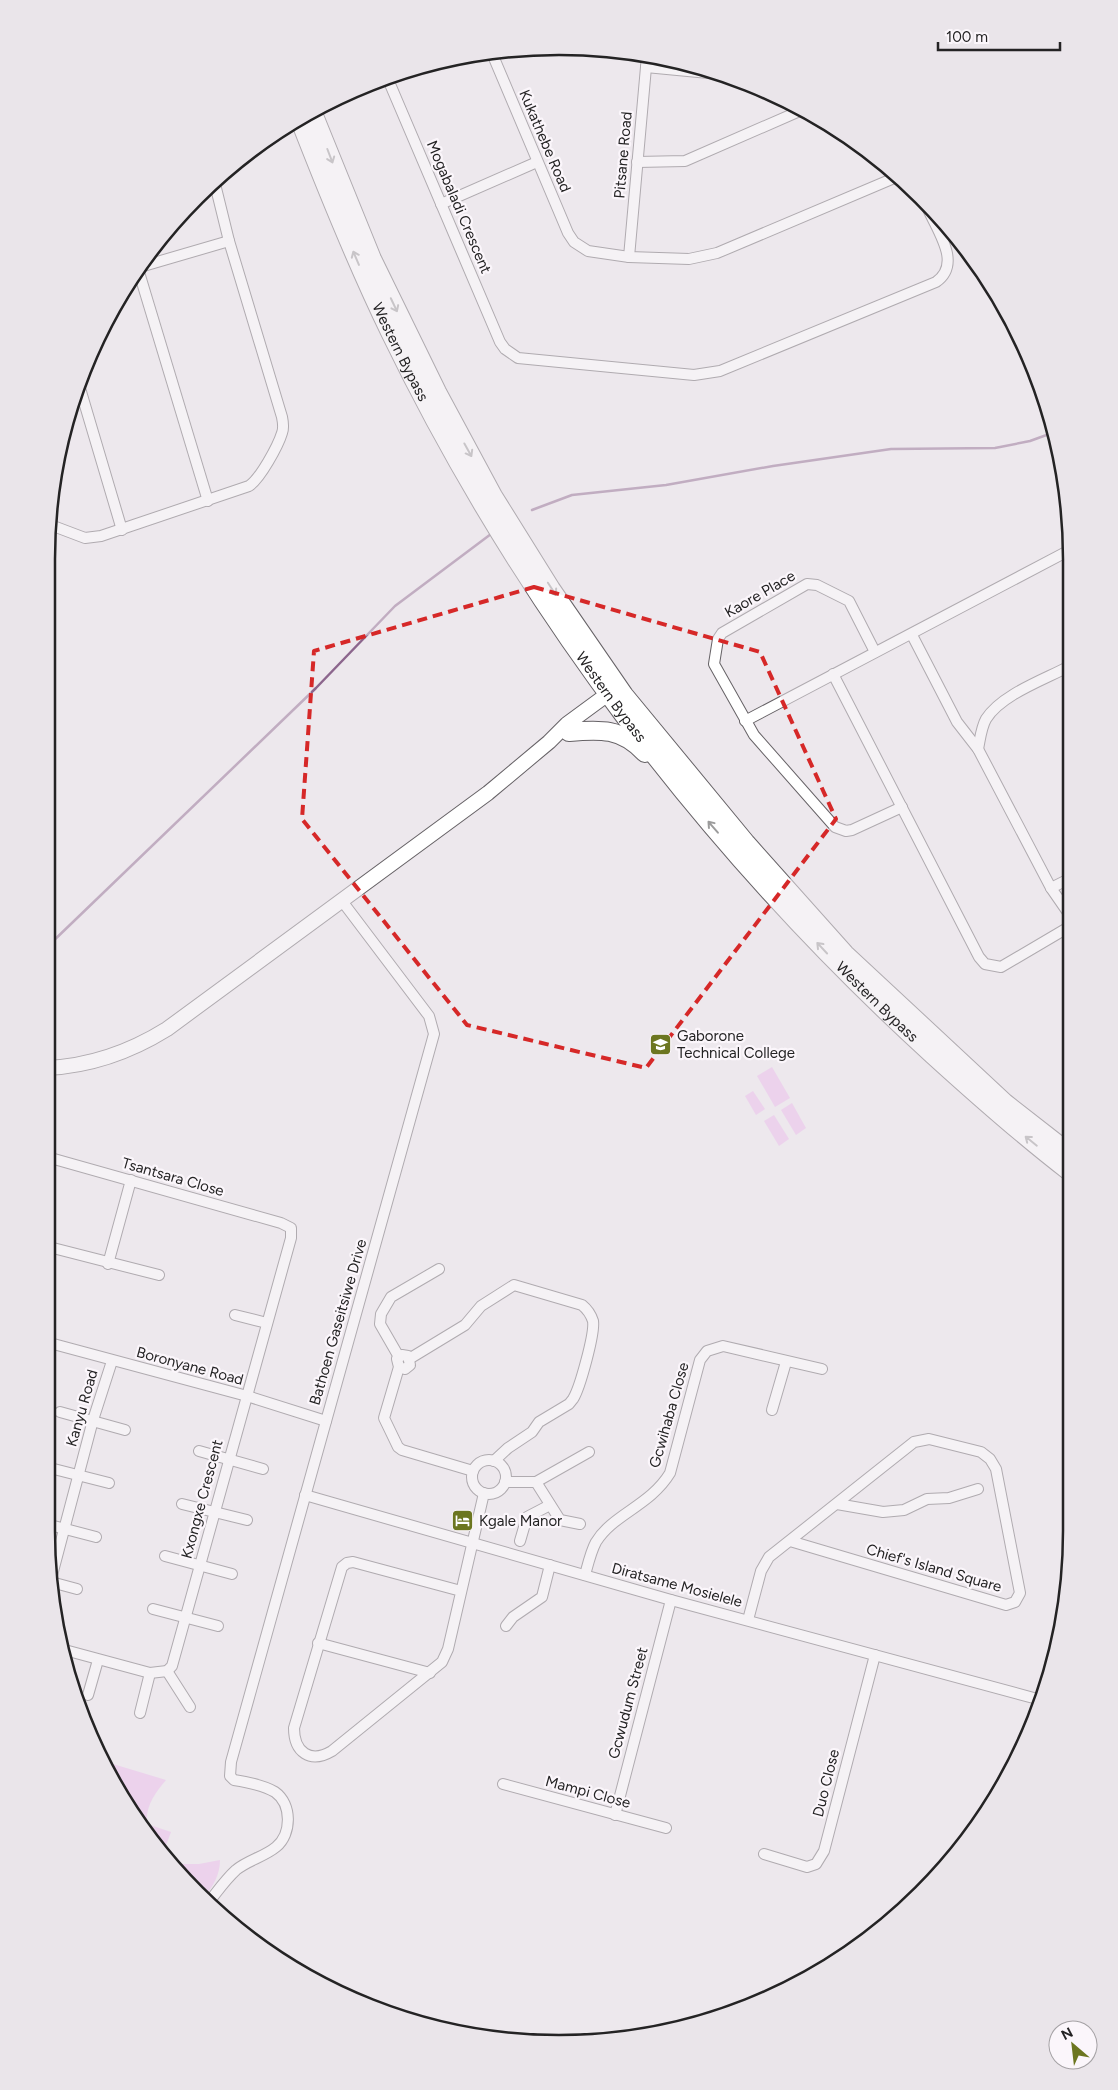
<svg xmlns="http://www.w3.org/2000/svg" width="1118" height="2090" font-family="Figtree,sans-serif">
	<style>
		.green { fill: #eab9ec }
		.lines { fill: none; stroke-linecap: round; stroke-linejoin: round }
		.stream { stroke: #8c668d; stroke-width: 2.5 }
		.street-casing { stroke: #666266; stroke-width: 12 }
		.secondary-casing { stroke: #666266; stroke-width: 16 }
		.highway-casing { stroke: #666266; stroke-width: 20 }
		.street { stroke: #fff; stroke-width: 10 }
		.secondary { stroke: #fff; stroke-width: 14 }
		.highway { stroke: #fff; stroke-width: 18 }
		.oneway { stroke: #9c9c9c }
		.marked { fill: none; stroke: #d62828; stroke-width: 4; stroke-dasharray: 10 6; stroke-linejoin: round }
		.labels { text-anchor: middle; stroke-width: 4.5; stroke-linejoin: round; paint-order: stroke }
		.street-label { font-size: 15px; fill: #242324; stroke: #fbf6fb }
		.poi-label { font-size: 15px; fill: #242324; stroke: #fbf6fb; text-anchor: start }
		.rim { fill: none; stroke: #242324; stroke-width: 2.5 }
	</style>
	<rect width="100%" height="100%" fill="#ede8ed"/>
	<!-- green -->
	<g class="green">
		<path d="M 772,1067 L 790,1098 L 775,1107 L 757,1076 Z"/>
		<path d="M 753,1091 L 765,1109 L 756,1115 L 745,1096 Z"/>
		<path d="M 792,1103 L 806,1128 L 796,1135 L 781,1110 Z"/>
		<path d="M 774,1115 L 789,1139 L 779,1146 L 764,1121 Z"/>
		<path d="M 103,1761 L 166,1780 C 155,1793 145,1807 147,1824 L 171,1832 L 165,1848 L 176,1864 L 199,1864 L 220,1860 C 220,1875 213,1886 204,1898 L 152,1843 L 115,1787 Z"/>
	</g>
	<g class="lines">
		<!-- stream -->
		<g class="stream">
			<path d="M 532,510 L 572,495 L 666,485 L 773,466 L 891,449 L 995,448 L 1030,441 L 1052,433"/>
			<path d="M 47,947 L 316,688 L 395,606 L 491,534"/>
		</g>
		<defs>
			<g id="street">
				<path d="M 491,51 L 568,233 L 574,242 L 588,251 L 629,257 L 689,259 L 717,253 L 899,176"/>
				<path d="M 646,67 L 719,74"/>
				<path d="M 387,77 L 500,342 L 505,349 L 518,358 L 694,375 L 720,371 L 936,282 C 962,264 938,232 928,209"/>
				<path d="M 637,162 L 685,161 L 802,110"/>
				<path d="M 441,204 L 537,162"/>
				<path d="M 629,257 L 647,56"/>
				<path d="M 140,267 L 229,241"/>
				<path d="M 138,269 L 208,501"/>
				<path d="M 79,385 L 122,530"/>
				<path d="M 48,524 L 85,538 L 101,536 L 249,486 C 260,479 278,446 282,433 C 284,428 283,422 282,417 L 229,241 L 214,180"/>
				<path d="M 912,635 L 957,722 L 978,749 L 1051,888 L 1069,914"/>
				<path d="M 875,652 L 849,601 L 817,585 L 807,584 L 722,633 L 718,639 L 714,664 L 754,735 L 835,827 L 846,831 L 852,830 L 902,807"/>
				<path d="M 833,674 L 979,957 L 985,964 L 1001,967 L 1069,927"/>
				<path d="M 745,721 L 1068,551"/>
				<path d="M 978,749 C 980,740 981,728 986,719 C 1001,695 1043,680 1068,667"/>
				<path d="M 1051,888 L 1069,879"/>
				<path d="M 47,1157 L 281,1223 L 291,1228 L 291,1238 L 172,1666 L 167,1671 L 150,1673 L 61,1649"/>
				<path d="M 53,1248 L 159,1275"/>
				<path d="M 108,1264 L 131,1180"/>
				<path d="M 235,1315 L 267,1323"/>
				<path d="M 46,1342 L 247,1396 L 326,1421"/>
				<path d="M 399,1357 L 380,1324 L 381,1314 L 391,1297 L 439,1269"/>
				<path d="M 409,1359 L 465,1325 L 481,1306 L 514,1285 L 582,1305 C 587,1309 591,1315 593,1321 C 595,1333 580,1388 573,1399 L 569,1404 L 539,1422 L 532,1432 L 508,1448 L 494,1461"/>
				<path d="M 399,1367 L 405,1369 L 410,1365 L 408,1356 L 402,1355 L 397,1359 L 399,1367 L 384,1418 L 398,1447 L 402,1450 L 473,1471"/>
				<path d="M 772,1410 L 786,1362"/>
				<path d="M 60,1412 L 125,1430"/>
				<path d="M 199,1451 L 263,1469"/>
				<circle cx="489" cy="1477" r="17"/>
				<path d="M 46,1467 L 109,1483"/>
				<path d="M 505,1482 L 536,1482 L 589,1452"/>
				<path d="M 536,1482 L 560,1520 L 580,1524"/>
				<path d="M 305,1495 L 671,1600 L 1041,1700"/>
				<path d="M 182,1504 L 247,1520"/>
				<path d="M 837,1504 L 883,1512 L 904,1510 L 927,1499 L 949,1498 L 978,1489"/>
				<path d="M 46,1524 L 96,1537"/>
				<path d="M 520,1541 L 527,1517 L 550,1505"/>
				<path d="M 165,1556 L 232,1574"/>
				<path d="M 585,1575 C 588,1564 591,1551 596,1542 C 613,1514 650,1506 670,1473 L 700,1360 L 707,1351 L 723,1346 L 822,1369"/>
				<path d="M 51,1579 L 93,1420 L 112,1361"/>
				<path d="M 51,1582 L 77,1589"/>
				<path d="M 461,1591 L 353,1562 L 347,1563 L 342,1567 L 294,1728 C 294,1752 310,1764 332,1751 L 442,1662 L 448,1649 L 484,1493"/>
				<path d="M 153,1609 L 218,1626"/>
				<path d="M 748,1620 L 761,1571 L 769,1557 L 914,1442 L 929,1439 L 981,1452 L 990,1459 L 996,1469 L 1020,1593 L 1015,1602 L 1006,1605 L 790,1541"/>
				<path d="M 506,1626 L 513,1617 L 542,1597 L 550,1565"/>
				<path d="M 318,1643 L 430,1673"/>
				<path d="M 167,1671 L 190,1707"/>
				<path d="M 88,1695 L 98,1660"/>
				<path d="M 140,1713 L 150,1673"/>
				<path d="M 503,1784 L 666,1828"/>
				<path d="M 615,1815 L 671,1600"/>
				<path d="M 764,1854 L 807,1867 L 816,1864 L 824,1851 L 875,1655"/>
				<path d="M 208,1903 C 217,1892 225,1880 236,1870 C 248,1860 264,1857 276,1847 C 292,1834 292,1804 275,1792 C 263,1785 247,1782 234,1780 L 230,1776 L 231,1762 L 434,1034 L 429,1016 L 342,901"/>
			</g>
			<path id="secondary" d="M 47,1068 C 90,1066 130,1052 167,1029 L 488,793 L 549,742 L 567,724 L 616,688"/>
			<g id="highway">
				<path d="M 312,111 L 372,259 L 437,392 L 493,496 L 551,589 L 624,695 L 746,843 L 845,954 L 1005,1103 L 1069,1153"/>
				<path id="s1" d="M 299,118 C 327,190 356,262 390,332 C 522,605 709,851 933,1055 C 977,1095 1022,1135 1069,1171"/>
				<path d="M 569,732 C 600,729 622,728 645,753"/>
			</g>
		</defs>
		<!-- street casing -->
		<use href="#street" class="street-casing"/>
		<!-- secondary casing -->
		<use href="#secondary" class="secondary-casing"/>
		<!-- highway casing -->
		<use href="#highway" class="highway-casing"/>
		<!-- street -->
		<use href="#street" class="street"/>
		<!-- secondary -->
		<use href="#secondary" class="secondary"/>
		<!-- highway -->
		<use href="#highway" class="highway"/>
	</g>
	<!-- one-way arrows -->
	<defs><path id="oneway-shaft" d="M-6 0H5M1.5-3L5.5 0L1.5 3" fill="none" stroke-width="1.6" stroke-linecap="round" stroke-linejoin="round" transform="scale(1.25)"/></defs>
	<g class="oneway">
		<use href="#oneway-shaft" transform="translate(330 156) rotate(69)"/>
		<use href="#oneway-shaft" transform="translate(356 258) rotate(-113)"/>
		<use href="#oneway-shaft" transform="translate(394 305) rotate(65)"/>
		<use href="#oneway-shaft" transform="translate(468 450) rotate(61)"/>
		<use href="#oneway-shaft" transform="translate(552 589) rotate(57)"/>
		<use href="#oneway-shaft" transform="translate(713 827) rotate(-131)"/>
		<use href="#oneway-shaft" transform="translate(822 948) rotate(-133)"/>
		<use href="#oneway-shaft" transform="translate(1031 1141) rotate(-141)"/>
	</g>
	<!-- marked area -->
	<path d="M0 0H1118V2090H0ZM 534,587 L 760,652 L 836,819 L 646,1068 L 467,1025 L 302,819 L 314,651 Z" fill="#ede8ed" fill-opacity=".55" fill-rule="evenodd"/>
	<path class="marked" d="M 534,587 L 760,652 L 836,819 L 646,1068 L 467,1025 L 302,819 L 314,651 Z"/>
	<!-- icons -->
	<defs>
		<symbol id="university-square" viewBox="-11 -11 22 22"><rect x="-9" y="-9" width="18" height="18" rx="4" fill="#6c7620" stroke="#fbf6fb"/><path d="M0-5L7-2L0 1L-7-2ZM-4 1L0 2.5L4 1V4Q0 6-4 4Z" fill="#fff"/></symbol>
		<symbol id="hotel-square" viewBox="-11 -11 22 22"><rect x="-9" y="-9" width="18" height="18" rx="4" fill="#6c7620" stroke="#fbf6fb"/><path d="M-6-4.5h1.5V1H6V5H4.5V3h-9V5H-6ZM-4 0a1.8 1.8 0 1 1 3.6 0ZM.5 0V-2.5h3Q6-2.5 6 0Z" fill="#fff"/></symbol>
	</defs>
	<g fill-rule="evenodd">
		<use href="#university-square" x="648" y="1032" width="25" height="25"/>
		<use href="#hotel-square" x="450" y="1508" width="25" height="25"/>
	</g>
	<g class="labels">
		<!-- street labels -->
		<g class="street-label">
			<text transform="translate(545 141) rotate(67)" y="5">Kukathebe Road</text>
			<text transform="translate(623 155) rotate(-85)" y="5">Pitsane Road</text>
			<text transform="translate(459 207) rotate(67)" y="5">Mogabaladi Crescent</text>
			<text dy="5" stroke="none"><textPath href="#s1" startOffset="255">Western Bypass</textPath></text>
			<text transform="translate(760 594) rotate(-30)" y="5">Kaore Place</text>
			<text dy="5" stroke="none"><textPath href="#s1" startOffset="660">Western Bypass</textPath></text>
			<text dy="5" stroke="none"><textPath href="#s1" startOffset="1065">Western Bypass</textPath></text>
			<text transform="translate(173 1177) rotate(16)" y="5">Tsantsara Close</text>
			<text transform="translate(338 1322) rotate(-74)" y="5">Bathoen Gaseitsiwe Drive</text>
			<text transform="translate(190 1366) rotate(15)" y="5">Boronyane Road</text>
			<text transform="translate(82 1408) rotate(-74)" y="5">Kanyu Road</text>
			<text transform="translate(669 1415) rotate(-74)" y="5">Gcwihaba Close</text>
			<text transform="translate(202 1499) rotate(-75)" y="5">Kxongxe Crescent</text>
			<text transform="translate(934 1568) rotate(16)" y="5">Chief's Island Square</text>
			<text transform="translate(677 1585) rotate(15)" y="5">Diratsame Mosielele</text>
			<text transform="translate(628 1703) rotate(-75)" y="5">Gcwudum Street</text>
			<text transform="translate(826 1783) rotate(-76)" y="5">Duo Close</text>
			<text transform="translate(588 1792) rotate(15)" y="5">Mampi Close</text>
		</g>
		<!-- poi labels -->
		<g class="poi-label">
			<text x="677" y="1041">Gaborone<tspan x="677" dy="17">Technical College</tspan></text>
			<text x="479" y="1526">Kgale Manor</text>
		</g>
	</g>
	<!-- crop -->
	<path d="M0 0H1118V2090H0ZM559 55H559A504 504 0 0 1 1063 559V1531A504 504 0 0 1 559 2035H559A504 504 0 0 1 55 1531V559A504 504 0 0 1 559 55Z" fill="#eae5ea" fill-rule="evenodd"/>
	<path class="rim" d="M559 55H559A504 504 0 0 1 1063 559V1531A504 504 0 0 1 559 2035H559A504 504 0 0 1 55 1531V559A504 504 0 0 1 559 55Z"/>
	<!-- north arrow -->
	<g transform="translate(1073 2045) rotate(332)"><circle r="24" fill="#fbf6fb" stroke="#a5a2a5"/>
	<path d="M0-4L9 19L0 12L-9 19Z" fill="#6c7620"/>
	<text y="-8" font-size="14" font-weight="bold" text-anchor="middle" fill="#242324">N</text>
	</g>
	<!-- scale -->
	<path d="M938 42v8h122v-8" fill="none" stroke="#242324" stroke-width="2.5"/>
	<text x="946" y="42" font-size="15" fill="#242324" stroke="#fbf6fb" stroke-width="4" paint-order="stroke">100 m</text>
</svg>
